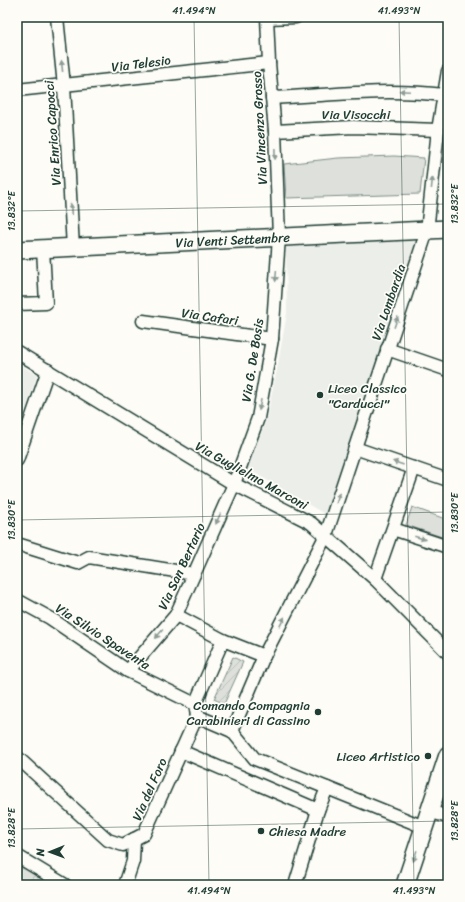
<svg xmlns="http://www.w3.org/2000/svg" width="465" height="902" font-family="Sriracha,sans-serif">
	<style>
		.built { fill: #eceee9 }
		.forest { fill: url(#forest-crowns); stroke: #7e8e88 }
		.park { fill: #dde0db; stroke: #7e8e88 }
		.garden { fill: url(#garden-furrows); stroke: #7e8e88 }
		.lines { fill: none; stroke-linecap: round; stroke-linejoin: round }
		.street-casing { stroke: #1f3d34; stroke-width: 15 }
		.secondary-casing { stroke: #1f3d34; stroke-width: 20 }
		.street { stroke: #fdfcf7; stroke-width: 12 }
		.secondary { stroke: #fdfcf7; stroke-width: 17 }
		.oneway { fill: #8e9c96 }
		.ticks { fill: none; stroke: #1f3d34; stroke-width: 1; stroke-opacity: 0.45 }
		.poi-dot { fill: #1f3d34; stroke: #fdfcf7; stroke-width: 1.5 }
		.labels { text-anchor: middle; stroke-width: 3.5; stroke-linejoin: round; paint-order: stroke }
		.street-label { font-size: 13px; fill: #1f3d34; stroke: #fdfcf7 }
		.poi-label { font-size: 13px; fill: #1f3d34; stroke: #fdfcf7; text-anchor: start }
		.neatline { fill: none; stroke: #1f3d34; stroke-width: 1.5 }
		.ticks-label { font-size: 10px; text-anchor: middle; fill: #1f3d34 }
	</style>
	<defs>
		<pattern id="forest-crowns" width="20" height="18" patternUnits="userSpaceOnUse"><rect width="20" height="18" fill="#dde0db"/><path d="M2 6a3 3 0 1 1 6 0M12 15a3 3 0 1 1 6 0" fill="none" stroke="#bdc1bd"/></pattern>
		<pattern id="garden-furrows" width="10" height="10" patternUnits="userSpaceOnUse"><rect width="10" height="10" fill="#dde0db"/><path d="M-1 1l2-2M0 10L10 0M9 11l2-2" fill="none" stroke="#bdc1bd"/></pattern>
	</defs>
	<rect width="100%" height="100%" fill="#fdfcf7"/>
	<filter id="ink" filterUnits="userSpaceOnUse"><feTurbulence type="fractalNoise" baseFrequency=".025" numOctaves="2"/><feDisplacementMap in="SourceGraphic" scale="8" xChannelSelector="R" yChannelSelector="G"/><feConvolveMatrix kernelMatrix="1 2 1 2 8 2 1 2 1" color-interpolation-filters="sRGB"/></filter>
	<g filter="url(#ink)">
		<!-- built -->
		<g class="built">
			<path d="M 416,240 L 353,446 L 328,516 L 248,469 L 266,421 L 277,370 L 287,313 L 286,247 Z"/>
			<path d="M 17,363 L 37,375 L 17,435 Z"/>
		</g>
		<!-- forest -->
		<path class="forest" d="M 17,863 L 55,885 L 17,885 Z"/>
		<!-- park -->
		<g class="park">
			<path d="M 394,156 L 424,158 L 420,194 L 286,198 L 284,164 L 338,158 Z"/>
			<path d="M 412,507 L 448,520 L 448,539 L 406,525 Z"/>
		</g>
		<!-- garden -->
		<path class="garden" d="M 233,657 L 243,662 L 224,704 L 214,699 Z"/>
		<g class="lines">
			<defs>
				<g id="street">
					<path d="M 57,17 L 64,86 L 73,248"/>
					<path d="M 267,18 L 296,17"/>
					<path d="M 17,90 L 269,63"/>
					<path d="M 272,98 C 329,95 386,88 444,95"/>
					<path d="M 275,131 L 353,127 L 438,130"/>
					<path d="M 17,304 L 46,303 L 43,249"/>
					<path d="M 143,321 L 272,339"/>
					<path d="M 387,349 L 448,370"/>
					<path d="M 17,352 L 234,484 L 311,523 L 375,579 L 448,653"/>
					<path d="M 355,448 L 448,480"/>
					<path d="M 17,460 L 48,370"/>
					<path d="M 393,529 L 448,547"/>
					<path d="M 17,544 L 78,563 L 89,557 L 194,574"/>
					<path d="M 375,579 L 414,468"/>
					<path d="M 17,600 L 50,618 L 128,671 L 195,704"/>
					<path d="M 176,615 L 223,640"/>
					<path d="M 264,656 L 223,640 L 195,704 L 197,716 L 232,731 L 255,759 L 424,827"/>
					<path d="M 128,671 L 176,615 L 234,484 L 258,418 L 272,339 L 279,237 L 275,131 L 269,63 L 267,17"/>
					<path d="M 232,731 L 264,656 L 326,535 L 427,231 L 438,130 L 448,71"/>
					<path d="M 181,751 L 318,810"/>
					<path d="M 17,757 L 108,840 L 123,845 L 144,834 L 197,716"/>
					<path d="M 429,811 L 448,817"/>
					<path d="M 17,856 L 65,885"/>
					<path d="M 125,885 L 133,861 L 134,839"/>
					<path d="M 298,885 L 296,882 L 318,810 L 327,788"/>
				</g>
				<g id="secondary">
					<path id="s1" d="M 17,250 L 448,229"/>
					<path d="M 405,885 L 448,755"/>
				</g>
			</defs>
			<!-- street casing -->
			<use href="#street" class="street-casing"/>
			<!-- secondary casing -->
			<use href="#secondary" class="secondary-casing"/>
			<!-- street -->
			<use href="#street" class="street"/>
			<!-- secondary -->
			<use href="#secondary" class="secondary"/>
		</g>
		<!-- one-way arrows -->
		<defs><path id="oneway-solid" d="M-6-.8H1V-3.2L6.5 0L1 3.2V.8H-6Z"/></defs>
		<g class="oneway">
			<use href="#oneway-solid" transform="translate(62 66) rotate(-96)"/>
			<use href="#oneway-solid" transform="translate(405 91) rotate(-178)"/>
			<use href="#oneway-solid" transform="translate(275 154) rotate(89)"/>
			<use href="#oneway-solid" transform="translate(432 183) rotate(-84)"/>
			<use href="#oneway-solid" transform="translate(71 209) rotate(-93)"/>
			<use href="#oneway-solid" transform="translate(276 276) rotate(94)"/>
			<use href="#oneway-solid" transform="translate(396 322) rotate(-71)"/>
			<use href="#oneway-solid" transform="translate(260 405) rotate(100)"/>
			<use href="#oneway-solid" transform="translate(398 463) rotate(-161)"/>
			<use href="#oneway-solid" transform="translate(338 498) rotate(-72)"/>
			<use href="#oneway-solid" transform="translate(218 519) rotate(114)"/>
			<use href="#oneway-solid" transform="translate(420 538) rotate(18)"/>
			<use href="#oneway-solid" transform="translate(282 622) rotate(-63)"/>
			<use href="#oneway-solid" transform="translate(159 634) rotate(130)"/>
			<use href="#oneway-solid" transform="translate(415 856) rotate(108)"/>
		</g>
	</g>
	<!-- ticks -->
	<path class="ticks" d="M 194,17 L 209,885M 399,17 L 414,885M 17,211 L 448,204M 17,520 L 448,512M 17,829 L 448,821"/>
	<!-- markers -->
	<g class="poi-dot">
		<circle cx="320" cy="395" r="4"/>
		<circle cx="318" cy="712" r="4"/>
		<circle cx="428" cy="756" r="4"/>
		<circle cx="261" cy="831" r="4"/>
	</g>
	<g class="labels">
		<!-- street labels -->
		<g class="street-label">
			<text transform="translate(141 63) rotate(-7)" y="5">Via Telesio</text>
			<text x="356" y="119">Via Visocchi</text>
			<text transform="translate(259 128) rotate(-93)" y="5">Via Vincenzo Grosso</text>
			<text transform="translate(52 133) rotate(-94)" y="5">Via Enrico Capocci</text>
			<text dy="5" stroke="none"><textPath href="#s1" startOffset="216">Via Venti Settembre</textPath></text>
			<text transform="translate(388 302) rotate(-71)" y="5">Via Lombardia</text>
			<text transform="translate(210 316) rotate(8)" y="5">Via Cafari</text>
			<text transform="translate(252 360) rotate(-81)" y="5">Via G. De Bosis</text>
			<text transform="translate(252 475) rotate(29)" y="5">Via Guglielmo Marconi</text>
			<text transform="translate(181 566) rotate(-65)" y="5">Via San Bertario</text>
			<text transform="translate(103 636) rotate(33)" y="5">Via Silvio Spaventa</text>
			<text transform="translate(149 789) rotate(-66)" y="5">Via del Foro</text>
		</g>
		<!-- poi labels -->
		<g class="poi-label">
			<text x="328" y="393">Liceo Classico<tspan x="328" dy="15">"Carducci"</tspan></text>
			<text x="310" y="710" text-anchor="end">Comando Compagnia<tspan x="310" dy="15">Carabinieri di Cassino</tspan></text>
			<text x="420" y="761" text-anchor="end">Liceo Artistico</text>
			<text x="269" y="836">Chiesa Madre</text>
		</g>
	</g>
	<!-- margin -->
	<rect width="465" height="902" fill="none" stroke="#fdfcf7" stroke-width="44"/>
	<!-- north arrow -->
	<g transform="translate(50 852) rotate(269)" stroke="#fdfcf7" stroke-width="3" paint-order="stroke">
	<path d="M0-3L7 15L0 10L-7 15Z" fill="#1f3d34"/>
	<text y="-6" font-size="11" font-weight="bold" text-anchor="middle" fill="#1f3d34">N</text>
	</g>
	<rect x="22" y="22" width="421" height="858" class="neatline"/>
	<g class="ticks-label">
		<text x="194" y="14">41.494°N</text>
		<text x="399" y="14">41.493°N</text>
		<text transform="translate(454 204) rotate(-90)" y="4">13.832°E</text>
		<text transform="translate(11 211) rotate(-90)" y="4">13.832°E</text>
		<text transform="translate(454 513) rotate(-90)" y="4">13.830°E</text>
		<text transform="translate(11 520) rotate(-90)" y="4">13.830°E</text>
		<text transform="translate(454 821) rotate(-90)" y="4">13.828°E</text>
		<text transform="translate(11 828) rotate(-90)" y="4">13.828°E</text>
		<text x="209" y="894">41.494°N</text>
		<text x="414" y="894">41.493°N</text>
	</g>
</svg>
